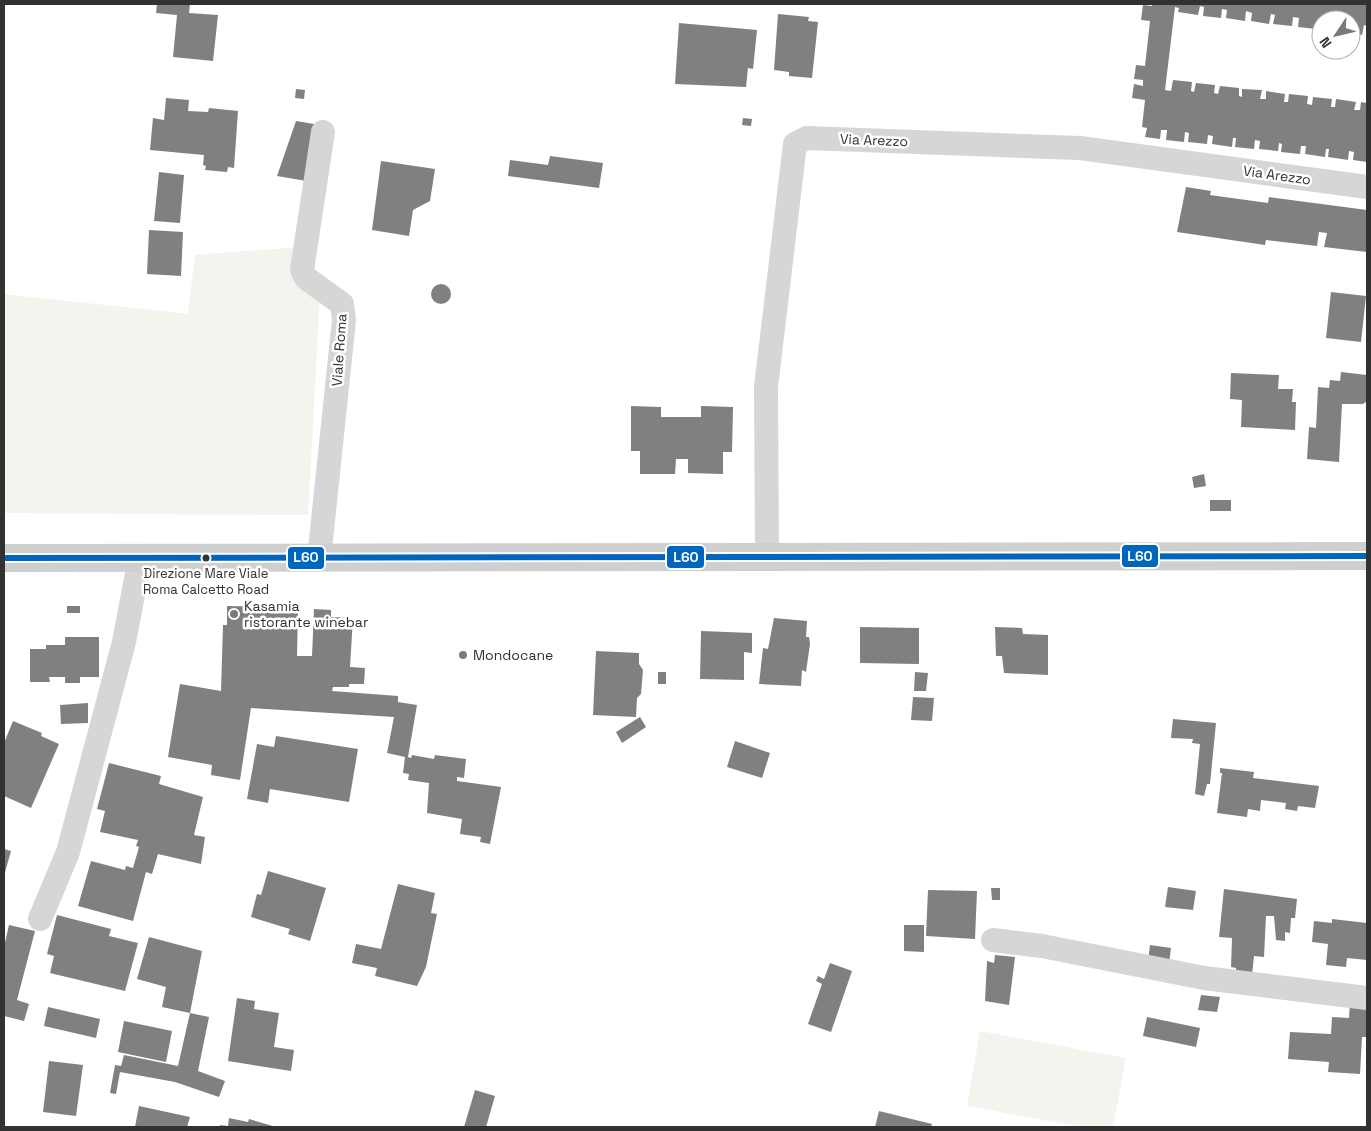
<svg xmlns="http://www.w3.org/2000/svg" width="1371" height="1131" font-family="'Space Grotesk',sans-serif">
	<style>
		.green { fill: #f1f5ed }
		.building { fill: #808080 }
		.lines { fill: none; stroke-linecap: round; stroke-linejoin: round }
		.minor { stroke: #d6d6d6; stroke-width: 24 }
		.secondary { stroke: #cfcfcf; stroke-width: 28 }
		.bus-1-casing { stroke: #fff; stroke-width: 10 }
		.bus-1 { stroke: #0065bd; stroke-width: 6 }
		.bus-dot { fill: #323232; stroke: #fff; stroke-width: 2 }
		.poi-dot { fill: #7a7a7a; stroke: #fff; stroke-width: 2 }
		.labels { text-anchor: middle; stroke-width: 5; stroke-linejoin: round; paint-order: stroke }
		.bus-label { font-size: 13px; fill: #323232; stroke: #fff }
		.street-label { font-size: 14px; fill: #323232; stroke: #fff }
		.poi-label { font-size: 14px; fill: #323232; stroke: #fff; text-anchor: start }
		.line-badge { stroke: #fff; stroke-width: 2 }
		.badge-label { font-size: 14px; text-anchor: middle; font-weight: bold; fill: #fff }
	</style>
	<rect width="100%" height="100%" fill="#fff"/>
	<!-- green -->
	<g class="green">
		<path d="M 300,247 L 320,295 L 308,515 L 4,513 L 4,294 L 188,314 L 195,255 Z"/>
		<path d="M 980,1031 L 1126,1058 L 1113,1127 L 1082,1127 L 967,1106 Z"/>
	</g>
	<!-- building -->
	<g class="building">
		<path d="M 157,4 L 190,4 L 189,13 L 218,15 L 213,61 L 173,57 L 177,15 L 156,13 Z"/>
		<path d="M 1152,4 L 1367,4 L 1367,26 L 1364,25 L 1362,35 L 1351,33 L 1351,20 L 1317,20 L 1316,29 L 1298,27 L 1299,18 L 1293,17 L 1292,26 L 1273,24 L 1275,15 L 1271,14 L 1269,24 L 1251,21 L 1252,13 L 1246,11 L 1245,21 L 1226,18 L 1227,10 L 1222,9 L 1221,18 L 1203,16 L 1204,7 L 1200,6 L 1198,15 L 1178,12 L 1179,8 L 1175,7 L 1165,90 L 1171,91 L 1173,80 L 1192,82 L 1191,91 L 1194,92 L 1196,83 L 1215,85 L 1214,93 L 1218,94 L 1220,86 L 1239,88 L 1239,96 L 1242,97 L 1242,89 L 1262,90 L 1260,99 L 1266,99 L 1266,91 L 1285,94 L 1284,102 L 1288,102 L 1289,94 L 1308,96 L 1307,104 L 1312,105 L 1313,97 L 1332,99 L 1331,107 L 1335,107 L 1336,99 L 1356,102 L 1354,110 L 1360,110 L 1361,102 L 1367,103 L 1367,162 L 1353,160 L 1354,152 L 1349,151 L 1348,160 L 1328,157 L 1329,149 L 1326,149 L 1325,157 L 1305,154 L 1306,146 L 1301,146 L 1300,154 L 1281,152 L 1282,144 L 1279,143 L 1278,151 L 1259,149 L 1260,141 L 1255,140 L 1254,149 L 1235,147 L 1236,138 L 1233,138 L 1232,147 L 1212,144 L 1213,136 L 1208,135 L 1207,144 L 1188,142 L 1189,133 L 1185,132 L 1184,142 L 1166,140 L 1167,130 L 1161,130 L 1160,139 L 1145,137 L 1147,128 L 1142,127 L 1145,100 L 1132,98 L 1134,84 L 1143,86 L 1143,80 L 1134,79 L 1136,65 L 1145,66 L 1150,21 L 1141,20 L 1143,5 L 1152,6 Z"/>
		<path d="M 778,14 L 809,17 L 808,21 L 818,22 L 812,78 L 789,76 L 789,72 L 774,70 Z"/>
		<path d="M 679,23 L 757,30 L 753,69 L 748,68 L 746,87 L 675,84 Z"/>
		<path d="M 296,89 L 305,90 L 304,99 L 295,98 Z"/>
		<path d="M 166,98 L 189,100 L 188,111 L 208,112 L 209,108 L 238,111 L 234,168 L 228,167 L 227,172 L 205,170 L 206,166 L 203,165 L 204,155 L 150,150 L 153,118 L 164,120 Z"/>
		<path d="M 743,118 L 752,119 L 751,126 L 742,125 Z"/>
		<path d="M 296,121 L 320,125 L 312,182 L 277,176 Z"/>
		<path d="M 550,156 L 603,163 L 599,188 L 508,176 L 510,160 L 548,165 Z"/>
		<path d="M 381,161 L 435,169 L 430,201 L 413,210 L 409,236 L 372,230 Z"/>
		<path d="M 159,172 L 184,175 L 180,223 L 154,221 Z"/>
		<path d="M 1186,187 L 1211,191 L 1210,195 L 1268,203 L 1269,197 L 1367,210 L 1367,252 L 1324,247 L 1327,233 L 1319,232 L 1317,246 L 1266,240 L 1265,245 L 1177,232 Z"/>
		<path d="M 149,230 L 183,232 L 181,276 L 147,274 Z"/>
		<circle cx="441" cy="294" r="10"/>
		<path d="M 1331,292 L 1366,296 L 1361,342 L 1326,338 Z"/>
		<path d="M 1341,372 L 1367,375 L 1367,401 L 1363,404 L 1342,404 L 1339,462 L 1307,459 L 1309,427 L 1316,428 L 1318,387 L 1329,388 L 1330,380 L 1340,381 Z"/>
		<path d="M 1231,373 L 1279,375 L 1278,389 L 1293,389 L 1292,402 L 1296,402 L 1295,430 L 1241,427 L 1242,400 L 1230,399 Z"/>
		<path d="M 631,406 L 661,407 L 661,417 L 701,417 L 701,406 L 733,407 L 732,452 L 723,452 L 723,474 L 688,473 L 688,459 L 676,459 L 675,474 L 640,474 L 640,451 L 631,451 Z"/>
		<path d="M 1204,474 L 1206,486 L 1194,488 L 1192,477 Z"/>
		<rect x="1210" y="500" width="21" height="11"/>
		<rect x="67" y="606" width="13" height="7"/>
		<path d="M 227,606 L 298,607 L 297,656 L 312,656 L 314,609 L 331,610 L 331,617 L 353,618 L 350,667 L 365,668 L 364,684 L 349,684 L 349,687 L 333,687 L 332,691 L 398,696 L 398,702 L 417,705 L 408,757 L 411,758 L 412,755 L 434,759 L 435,755 L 466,759 L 464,778 L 457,777 L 457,781 L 501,787 L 490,844 L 480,842 L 481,837 L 460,834 L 462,819 L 427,813 L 429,783 L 408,780 L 409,774 L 403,773 L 405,757 L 387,753 L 394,717 L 251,708 L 240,780 L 211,775 L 212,765 L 168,757 L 180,684 L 221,691 L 223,625 L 227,625 Z"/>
		<path d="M 774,618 L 807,621 L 806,637 L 809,637 L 810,644 L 806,672 L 802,670 L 801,686 L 759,684 L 763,648 L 768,649 Z"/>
		<path d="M 860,627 L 919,628 L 919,664 L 860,663 Z"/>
		<path d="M 995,627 L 1022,628 L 1023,634 L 1048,635 L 1048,675 L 1004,673 L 1002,656 L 996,656 Z"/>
		<path d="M 701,631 L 752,633 L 752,653 L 744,652 L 744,680 L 700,679 Z"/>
		<path d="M 65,637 L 99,637 L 99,677 L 80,677 L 80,683 L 65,683 L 65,677 L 49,677 L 50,682 L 30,682 L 30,649 L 46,649 L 46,645 L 65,645 Z"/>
		<path d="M 596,651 L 639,653 L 639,664 L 643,670 L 641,694 L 637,698 L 636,717 L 593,715 Z"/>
		<rect x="658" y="672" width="8" height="12"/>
		<path d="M 915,672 L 928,673 L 926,691 L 914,691 Z"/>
		<path d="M 913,697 L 934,698 L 932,721 L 911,720 Z"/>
		<path d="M 88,703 L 88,723 L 61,724 L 60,705 Z"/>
		<path d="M 640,717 L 646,727 L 622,743 L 616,732 Z"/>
		<path d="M 1173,719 L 1216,723 L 1210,784 L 1207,784 L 1204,796 L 1195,794 L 1200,744 L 1192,743 L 1193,739 L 1171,738 Z"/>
		<path d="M 13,721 L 42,733 L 41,736 L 59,744 L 31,808 L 4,796 L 4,743 Z"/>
		<path d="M 276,736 L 358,749 L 349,802 L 270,789 L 268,803 L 247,799 L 257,744 L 274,747 Z"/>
		<path d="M 735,741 L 770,753 L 762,778 L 727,767 Z"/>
		<path d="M 109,763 L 161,776 L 159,784 L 203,797 L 194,835 L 205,837 L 201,864 L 158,854 L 152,874 L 146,872 L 133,921 L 78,906 L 91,861 L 125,870 L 126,866 L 133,868 L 139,847 L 136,846 L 138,840 L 100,832 L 105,811 L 97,809 Z"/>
		<path d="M 1220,768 L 1254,772 L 1253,778 L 1319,786 L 1315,808 L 1298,806 L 1297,811 L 1285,809 L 1286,803 L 1261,800 L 1260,811 L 1248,809 L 1247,817 L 1217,813 L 1222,773 L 1220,773 Z"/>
		<path d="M 4,849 L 11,851 L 4,876 Z"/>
		<path d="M 268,871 L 326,888 L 310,941 L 288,934 L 290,929 L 251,917 L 257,894 L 261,895 Z"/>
		<path d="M 398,884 L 435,893 L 431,913 L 437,914 L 426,967 L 417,986 L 375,976 L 377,968 L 352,963 L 356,944 L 381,949 Z"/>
		<path d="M 1168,887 L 1196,891 L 1193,910 L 1165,907 Z"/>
		<path d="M 991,888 L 1000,888 L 1000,900 L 992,900 Z"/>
		<path d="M 1224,889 L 1297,899 L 1295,918 L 1291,918 L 1290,933 L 1285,932 L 1285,941 L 1276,940 L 1274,916 L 1266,916 L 1264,957 L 1254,956 L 1252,975 L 1236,973 L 1236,968 L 1231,967 L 1232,938 L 1219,937 Z"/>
		<path d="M 928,890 L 977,891 L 975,939 L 926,936 Z"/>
		<path d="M 57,915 L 111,929 L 109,936 L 138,943 L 125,991 L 50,973 L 54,956 L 47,954 Z"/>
		<path d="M 1332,919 L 1367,923 L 1367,960 L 1347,958 L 1346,967 L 1326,965 L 1328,944 L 1312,942 L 1314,921 L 1332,923 Z"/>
		<path d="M 9,925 L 35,931 L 17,1000 L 29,1004 L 24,1021 L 4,1016 L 4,947 Z"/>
		<path d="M 904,925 L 924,925 L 924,952 L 904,951 Z"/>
		<path d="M 149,937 L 202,951 L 190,1013 L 162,1007 L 166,987 L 137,979 Z"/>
		<path d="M 1150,945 L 1171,948 L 1169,964 L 1148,961 Z"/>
		<path d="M 995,955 L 1015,957 L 1009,1005 L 985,1001 L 987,961 L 994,963 Z"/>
		<path d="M 830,963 L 852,971 L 831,1032 L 808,1024 L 822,984 L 816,981 L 818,976 L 824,979 Z"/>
		<path d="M 1201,995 L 1220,997 L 1217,1012 L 1198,1010 Z"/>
		<path d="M 237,998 L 255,1001 L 254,1009 L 279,1013 L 274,1047 L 294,1050 L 291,1071 L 228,1061 Z"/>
		<path d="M 1350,1002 L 1367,1003 L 1367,1037 L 1362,1037 L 1360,1074 L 1328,1072 L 1329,1062 L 1288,1059 L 1290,1032 L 1331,1034 L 1332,1017 L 1349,1018 Z"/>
		<path d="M 48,1007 L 100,1019 L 96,1038 L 44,1026 Z"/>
		<path d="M 190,1013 L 209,1017 L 198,1071 L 225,1081 L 219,1097 L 175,1082 L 120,1072 L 116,1094 L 110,1093 L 115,1065 L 121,1066 L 124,1055 L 178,1066 Z"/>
		<path d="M 1147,1017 L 1200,1028 L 1196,1047 L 1143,1036 Z"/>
		<path d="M 124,1021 L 172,1031 L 166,1062 L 118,1052 Z"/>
		<path d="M 49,1061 L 83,1065 L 76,1116 L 43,1112 Z"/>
		<path d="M 475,1090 L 495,1096 L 486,1127 L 464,1127 Z"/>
		<path d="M 139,1106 L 190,1117 L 187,1127 L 135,1127 Z"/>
		<path d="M 879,1111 L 932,1124 L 931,1127 L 875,1127 Z"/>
		<path d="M 229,1118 L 248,1122 L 249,1119 L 276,1127 L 220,1127 L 220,1125 L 228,1126 Z"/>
	</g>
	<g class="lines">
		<!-- minor -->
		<g class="minor">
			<path d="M 767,558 L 766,387 L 795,144 L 807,138 L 1080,148 L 1367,187"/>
			<path d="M 319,559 L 344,320 L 342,304 L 306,278 L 302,270 L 323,132"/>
			<path d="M 40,919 L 68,852 L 124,642 L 140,558"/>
			<path d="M 993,940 L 1042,946 L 1204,978 L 1367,998"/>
		</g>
		<!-- secondary -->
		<path class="secondary" d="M 4,558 L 1367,556"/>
		<defs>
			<path id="bus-1" d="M 4,558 L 1367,556"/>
		</defs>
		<!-- bus-1 casing -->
		<use href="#bus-1" class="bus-1-casing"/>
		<!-- bus-1 -->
		<use href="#bus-1" class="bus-1"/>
	</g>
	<!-- markers -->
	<circle class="bus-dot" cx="206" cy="558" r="4.5"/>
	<g class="poi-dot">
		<circle cx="234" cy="614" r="5"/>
		<circle cx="463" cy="655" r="5"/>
	</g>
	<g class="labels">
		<!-- bus labels -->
		<g class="bus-label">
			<text x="206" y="578">Direzione Mare Viale<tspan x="206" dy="16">Roma Calcetto Road</tspan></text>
		</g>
		<!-- street labels -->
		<g class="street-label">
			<text transform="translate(874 140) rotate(2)" y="5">Via Arezzo</text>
			<text transform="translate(1277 175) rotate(8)" y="5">Via Arezzo</text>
			<text transform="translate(339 350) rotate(-86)" y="5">Viale Roma</text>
		</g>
		<!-- poi labels -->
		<g class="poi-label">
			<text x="244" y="611">Kasamia<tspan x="244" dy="16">ristorante winebar</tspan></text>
			<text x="473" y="660">Mondocane</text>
		</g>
	</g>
	<g class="line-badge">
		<rect x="1121" y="544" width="38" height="24" rx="5" fill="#0065bd"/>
		<rect x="666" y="545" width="39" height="24" rx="5" fill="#0065bd"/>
		<rect x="287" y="546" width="38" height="24" rx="5" fill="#0065bd"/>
	</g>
	<g class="badge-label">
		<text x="1140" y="561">L60</text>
		<text x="686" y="562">L60</text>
		<text x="306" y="562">L60</text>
	</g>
	<!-- border -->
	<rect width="1371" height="1131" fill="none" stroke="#323232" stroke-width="10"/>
	<!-- north arrow -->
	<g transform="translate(1336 35) rotate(235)"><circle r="24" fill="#ffffff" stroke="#adadad"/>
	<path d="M0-4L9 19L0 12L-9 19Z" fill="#7a7a7a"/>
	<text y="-8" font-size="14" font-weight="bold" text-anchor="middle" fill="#323232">N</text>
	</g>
</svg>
